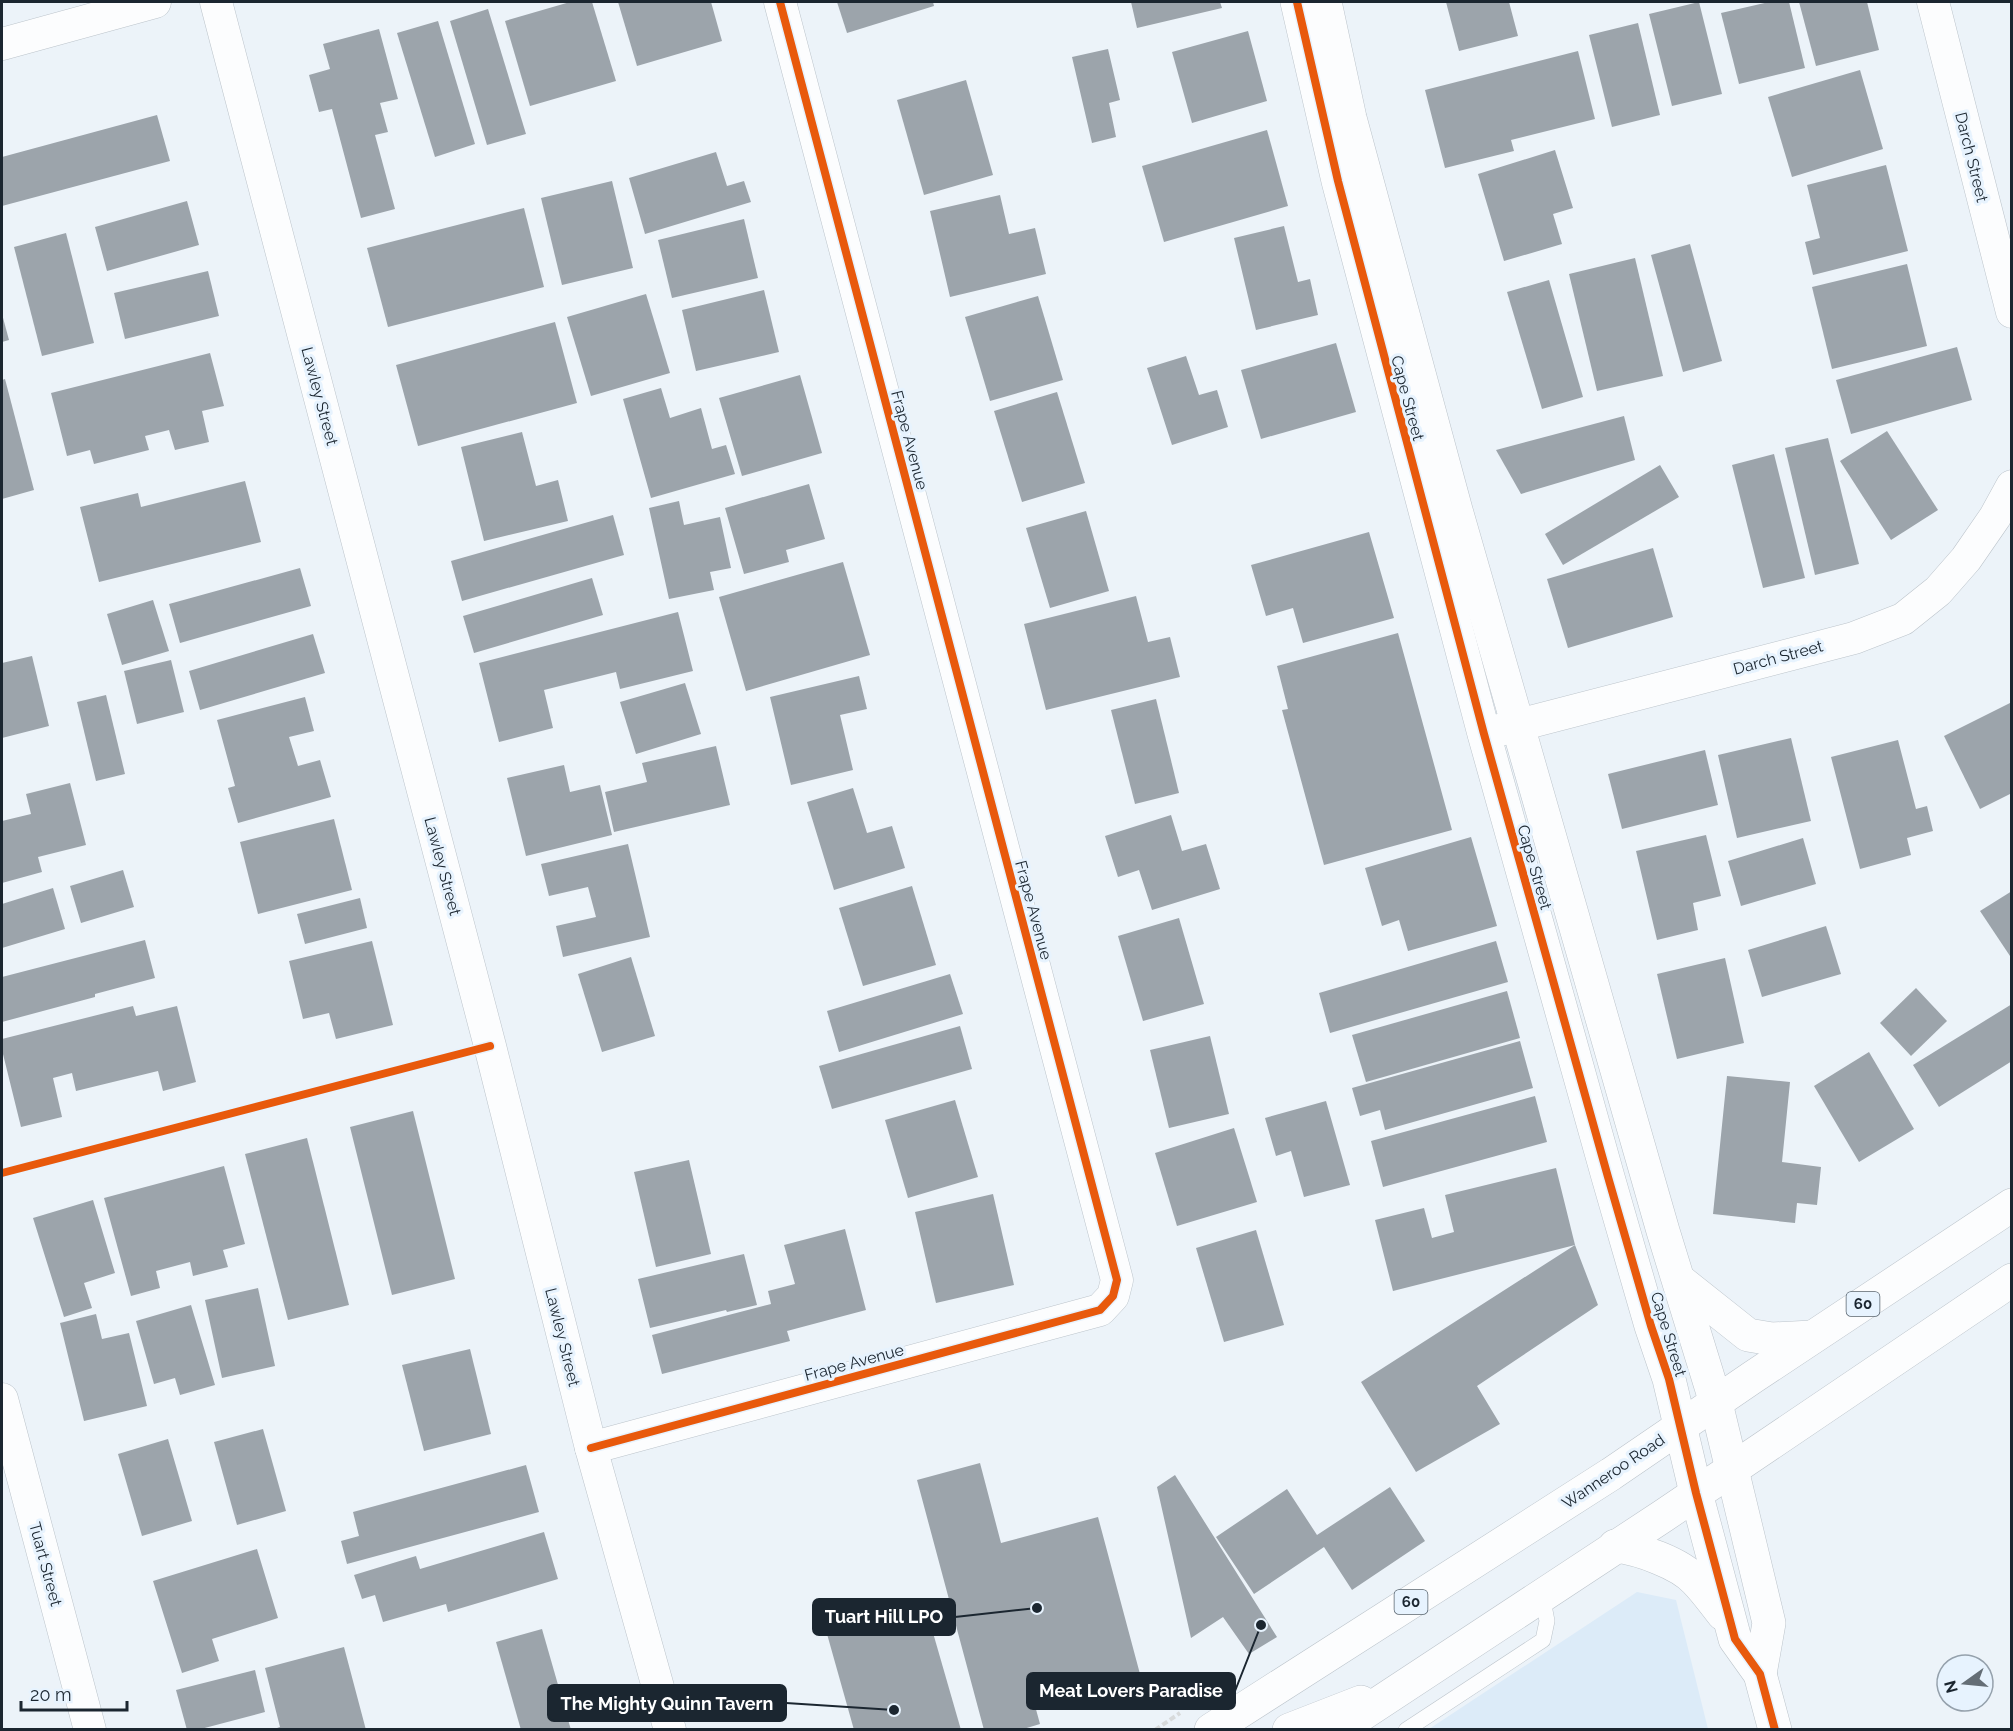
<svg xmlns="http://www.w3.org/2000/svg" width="2013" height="1731" font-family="Raleway,sans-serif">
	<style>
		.built { fill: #dcebf8 }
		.building { fill: #9ca4ab }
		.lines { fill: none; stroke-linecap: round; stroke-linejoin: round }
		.service-casing { stroke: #bcc4cb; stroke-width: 16 }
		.minor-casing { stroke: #bcc4cb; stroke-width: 33 }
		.tertiary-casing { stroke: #bcc4cb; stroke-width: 34 }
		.trunk-casing { stroke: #bcc4cb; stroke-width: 34 }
		.path { stroke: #d7dadb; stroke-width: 4; stroke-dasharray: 6 3; stroke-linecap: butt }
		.service { stroke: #fcfdfe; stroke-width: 15 }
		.minor { stroke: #fcfdfe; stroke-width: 32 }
		.tertiary { stroke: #fcfdfe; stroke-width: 33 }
		.trunk { stroke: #fcfdfe; stroke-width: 33 }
		.cycleway-casing { stroke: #e7f3fe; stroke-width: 11 }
		.cycleway { stroke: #e8590c; stroke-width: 8 }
		.labels { text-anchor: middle; stroke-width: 6; stroke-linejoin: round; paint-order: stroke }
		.shield { fill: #e7f3fe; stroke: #58646e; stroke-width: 1.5 }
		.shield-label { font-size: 15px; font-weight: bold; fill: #1b2630 }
		.street-label { font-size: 16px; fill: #1b2630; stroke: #e7f3fe }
		.leader { fill: none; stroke: #1b2630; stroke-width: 2 }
		.callout-dot { fill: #1b2630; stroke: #e7f3fe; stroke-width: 2 }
		.callout { fill: #1b2630; stroke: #1b2630; stroke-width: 2 }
		.callout-label { font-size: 18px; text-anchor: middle; font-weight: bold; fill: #fff }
	</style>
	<rect width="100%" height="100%" fill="#ecf3f9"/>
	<!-- built -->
	<path class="built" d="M 1637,1592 L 1676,1600 L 1708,1729 L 1429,1729 Z"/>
	<!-- building -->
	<g class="building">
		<path d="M 570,2 L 592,2 L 616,81 L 530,106 L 505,21 Z"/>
		<path d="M 618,2 L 711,2 L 722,41 L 637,66 Z"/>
		<path d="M 837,2 L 933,2 L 934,6 L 847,33 Z"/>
		<path d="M 1131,2 L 1220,2 L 1222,8 L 1137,28 Z"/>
		<path d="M 1446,2 L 1509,2 L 1518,36 L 1459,51 Z"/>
		<path d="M 1699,2 L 1722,94 L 1672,106 L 1649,14 Z"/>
		<path d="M 1769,2 L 1789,2 L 1805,68 L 1739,84 L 1721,13 Z"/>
		<path d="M 1799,2 L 1867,2 L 1879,50 L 1816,66 Z"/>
		<path d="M 488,9 L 526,134 L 487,145 L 450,21 Z"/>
		<path d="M 438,21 L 475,144 L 435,157 L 397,33 Z"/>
		<path d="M 1638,23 L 1660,115 L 1612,127 L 1589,35 Z"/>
		<path d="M 379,29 L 398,99 L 380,103 L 388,132 L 375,135 L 395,209 L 361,218 L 332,109 L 319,112 L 309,75 L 330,69 L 323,44 Z"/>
		<path d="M 1248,31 L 1267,101 L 1192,123 L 1172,52 Z"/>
		<path d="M 1108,49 L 1120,100 L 1109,103 L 1116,137 L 1092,143 L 1072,57 Z"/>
		<path d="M 1578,51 L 1595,119 L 1511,140 L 1514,151 L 1445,168 L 1425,90 Z"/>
		<path d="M 1860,70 L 1883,149 L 1792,177 L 1768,97 Z"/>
		<path d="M 966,80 L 993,175 L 924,195 L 897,100 Z"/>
		<path d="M 157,115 L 170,161 L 2,206 L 2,157 Z"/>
		<path d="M 1267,130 L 1288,206 L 1164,242 L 1142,166 Z"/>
		<path d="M 1555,150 L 1573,208 L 1553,214 L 1562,244 L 1504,261 L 1478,174 Z"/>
		<path d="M 716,152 L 727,186 L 744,181 L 751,202 L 645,234 L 629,178 Z"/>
		<path d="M 1886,165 L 1908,251 L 1813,275 L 1805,242 L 1820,238 L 1807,185 Z"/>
		<path d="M 612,181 L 633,268 L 562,285 L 541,198 Z"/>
		<path d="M 1000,195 L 1009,234 L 1035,228 L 1046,274 L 950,297 L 930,211 Z"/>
		<path d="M 187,201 L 199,245 L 107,271 L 95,227 Z"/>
		<path d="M 524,208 L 544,287 L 388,327 L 367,248 Z"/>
		<path d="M 744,219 L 758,278 L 672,298 L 658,240 Z"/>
		<path d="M 1284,226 L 1298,282 L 1310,279 L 1318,315 L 1256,330 L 1234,238 Z"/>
		<path d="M 66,233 L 94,343 L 42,356 L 14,247 Z"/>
		<path d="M 1690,244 L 1722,361 L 1683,372 L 1651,255 Z"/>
		<path d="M 1635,258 L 1663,376 L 1597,391 L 1569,274 Z"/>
		<path d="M 1907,264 L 1927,346 L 1832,369 L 1812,287 Z"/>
		<path d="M 208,271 L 219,316 L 125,339 L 114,293 Z"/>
		<path d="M 1549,280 L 1583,397 L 1542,409 L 1507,292 Z"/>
		<path d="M 764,290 L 779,352 L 696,371 L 682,310 Z"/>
		<path d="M 646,294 L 670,373 L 591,396 L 567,317 Z"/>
		<path d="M 1038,296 L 1063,380 L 990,401 L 965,317 Z"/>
		<path d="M 2,314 L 9,340 L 2,342 Z"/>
		<path d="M 555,322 L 577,403 L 418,446 L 396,365 Z"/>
		<path d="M 1336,343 L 1356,412 L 1261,439 L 1241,370 Z"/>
		<path d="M 1957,347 L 1972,400 L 1851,434 L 1836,380 Z"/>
		<path d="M 210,353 L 224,406 L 202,411 L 209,442 L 175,450 L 169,430 L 145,436 L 149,450 L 94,464 L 90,450 L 67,456 L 51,393 Z"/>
		<path d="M 1186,356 L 1199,395 L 1217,390 L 1228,427 L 1172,445 L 1147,368 Z"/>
		<path d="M 800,375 L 822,453 L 742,476 L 719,398 Z"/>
		<path d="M 5,379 L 34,490 L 2,499 L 2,380 Z"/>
		<path d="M 661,388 L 670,418 L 701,408 L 712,449 L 726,445 L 735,474 L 651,498 L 623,399 Z"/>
		<path d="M 1057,392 L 1085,483 L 1022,502 L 994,411 Z"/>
		<path d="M 1624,416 L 1635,460 L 1521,494 L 1496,450 Z"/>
		<path d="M 1887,431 L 1938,510 L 1891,540 L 1840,461 Z"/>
		<path d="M 522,432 L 536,486 L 558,480 L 568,521 L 484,541 L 461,447 Z"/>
		<path d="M 1828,438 L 1859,564 L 1815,575 L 1785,448 Z"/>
		<path d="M 1774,454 L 1805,578 L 1763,588 L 1732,465 Z"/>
		<path d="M 1660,465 L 1679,497 L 1563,565 L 1545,534 Z"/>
		<path d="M 245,481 L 261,542 L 99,582 L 80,507 L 138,493 L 141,507 Z"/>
		<path d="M 809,484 L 825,539 L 786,550 L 789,562 L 744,574 L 725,508 Z"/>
		<path d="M 679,501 L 684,525 L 720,517 L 731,568 L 710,572 L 714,590 L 669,599 L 649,508 Z"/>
		<path d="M 1086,511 L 1109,591 L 1050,608 L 1026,528 Z"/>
		<path d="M 613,515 L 624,555 L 462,601 L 451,561 Z"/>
		<path d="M 1369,532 L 1394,618 L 1303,643 L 1293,608 L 1266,616 L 1251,565 Z"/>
		<path d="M 1653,548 L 1673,617 L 1568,648 L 1547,579 Z"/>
		<path d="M 843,562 L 870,655 L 746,691 L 719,597 Z"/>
		<path d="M 300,568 L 311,606 L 180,643 L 169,604 Z"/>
		<path d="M 592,578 L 603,615 L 474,653 L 463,616 Z"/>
		<path d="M 1136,596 L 1148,642 L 1170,637 L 1180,677 L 1046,710 L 1024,624 Z"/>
		<path d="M 153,600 L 169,651 L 122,665 L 107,614 Z"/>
		<path d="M 678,612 L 693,671 L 620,689 L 616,672 L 544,690 L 553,728 L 499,742 L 479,663 Z"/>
		<path d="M 1398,633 L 1452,830 L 1324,865 L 1282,710 L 1288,709 L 1277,666 Z"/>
		<path d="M 313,634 L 325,673 L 200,710 L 189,671 Z"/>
		<path d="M 32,656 L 49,726 L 2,738 L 2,663 Z"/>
		<path d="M 171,660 L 184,712 L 137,724 L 124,671 Z"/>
		<path d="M 859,676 L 867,709 L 840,715 L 853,770 L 791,785 L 770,697 Z"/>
		<path d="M 685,683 L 701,734 L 636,754 L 620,702 Z"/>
		<path d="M 106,695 L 125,774 L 96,781 L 77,702 Z"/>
		<path d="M 305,697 L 314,731 L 289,737 L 298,766 L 320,760 L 331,797 L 238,823 L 228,788 L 235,786 L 217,720 Z"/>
		<path d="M 1156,699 L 1179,793 L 1135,804 L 1111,710 Z"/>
		<path d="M 2012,702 L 2012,793 L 1980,809 L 1944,736 Z"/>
		<path d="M 1791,738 L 1811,821 L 1737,838 L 1718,755 Z"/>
		<path d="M 1898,740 L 1916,809 L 1927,806 L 1933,831 L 1907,838 L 1911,855 L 1860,869 L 1831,757 Z"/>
		<path d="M 716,746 L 730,805 L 614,832 L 605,792 L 647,782 L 642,763 Z"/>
		<path d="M 1705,750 L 1718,805 L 1622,829 L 1608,774 Z"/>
		<path d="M 564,765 L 570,792 L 600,785 L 612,835 L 526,856 L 507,778 Z"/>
		<path d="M 70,783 L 86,845 L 38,857 L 42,872 L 2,883 L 2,821 L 31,814 L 26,794 Z"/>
		<path d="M 853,788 L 867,833 L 892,826 L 905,868 L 834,890 L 807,802 Z"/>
		<path d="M 1171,815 L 1182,851 L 1206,844 L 1220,889 L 1152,910 L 1139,870 L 1118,877 L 1105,836 Z"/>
		<path d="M 334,819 L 352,890 L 258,914 L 240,842 Z"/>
		<path d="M 1706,835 L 1721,896 L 1693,903 L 1698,930 L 1657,940 L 1636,851 Z"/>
		<path d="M 1471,837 L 1497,926 L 1408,951 L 1399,920 L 1382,926 L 1365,868 Z"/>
		<path d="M 1803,838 L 1816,884 L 1741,906 L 1728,861 Z"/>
		<path d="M 628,844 L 650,937 L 563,957 L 556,926 L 596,917 L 588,887 L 549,896 L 541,864 Z"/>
		<path d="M 123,870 L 134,907 L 81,923 L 70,886 Z"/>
		<path d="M 912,886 L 936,965 L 863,986 L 839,908 Z"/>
		<path d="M 53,888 L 65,929 L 2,948 L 2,904 Z"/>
		<path d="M 2012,891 L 2012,959 L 1980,911 Z"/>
		<path d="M 360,898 L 367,928 L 305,944 L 297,914 Z"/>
		<path d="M 1179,918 L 1204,1004 L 1143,1021 L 1118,936 Z"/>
		<path d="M 1826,926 L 1841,974 L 1762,997 L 1748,950 Z"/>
		<path d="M 145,940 L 155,978 L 95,994 L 95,997 L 2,1022 L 2,977 Z"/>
		<path d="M 372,941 L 393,1025 L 336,1039 L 329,1013 L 303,1019 L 289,961 Z"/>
		<path d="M 1496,941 L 1508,982 L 1330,1033 L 1319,993 Z"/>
		<path d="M 631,957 L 655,1036 L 602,1052 L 578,974 Z"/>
		<path d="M 1725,958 L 1744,1043 L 1677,1059 L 1657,974 Z"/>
		<path d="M 950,974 L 963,1014 L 839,1052 L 827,1011 Z"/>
		<path d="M 1916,988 L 1947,1021 L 1911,1056 L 1880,1023 Z"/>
		<path d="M 1507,991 L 1520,1038 L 1366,1082 L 1352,1035 Z"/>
		<path d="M 2012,1004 L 2012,1061 L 1939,1107 L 1913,1065 Z"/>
		<path d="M 133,1006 L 136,1016 L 177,1006 L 196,1082 L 163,1091 L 158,1071 L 76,1091 L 72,1073 L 53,1078 L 62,1117 L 21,1127 L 2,1050 L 2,1039 Z"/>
		<path d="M 960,1026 L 972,1069 L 832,1109 L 819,1066 Z"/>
		<path d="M 1210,1036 L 1229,1114 L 1169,1128 L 1150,1050 Z"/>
		<path d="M 1520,1041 L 1533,1088 L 1385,1130 L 1380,1110 L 1360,1116 L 1352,1088 Z"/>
		<path d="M 1869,1052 L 1914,1129 L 1859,1162 L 1814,1086 Z"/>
		<path d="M 1727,1076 L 1790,1082 L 1782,1162 L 1821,1167 L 1817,1205 L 1797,1203 L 1795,1223 L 1713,1214 Z"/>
		<path d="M 1535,1096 L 1547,1142 L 1383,1187 L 1371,1141 Z"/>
		<path d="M 955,1100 L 978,1177 L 908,1198 L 885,1120 Z"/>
		<path d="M 1326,1101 L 1350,1185 L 1304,1197 L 1291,1151 L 1276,1156 L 1265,1118 Z"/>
		<path d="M 413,1111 L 455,1279 L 392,1295 L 350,1127 Z"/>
		<path d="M 1234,1128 L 1257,1202 L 1177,1226 L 1155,1153 Z"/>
		<path d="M 307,1138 L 349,1305 L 288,1320 L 245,1154 Z"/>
		<path d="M 689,1160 L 711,1254 L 656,1267 L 634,1172 Z"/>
		<path d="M 224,1166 L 245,1244 L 223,1250 L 228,1267 L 193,1276 L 190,1262 L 156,1271 L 160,1288 L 131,1296 L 104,1198 Z"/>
		<path d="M 1556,1168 L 1575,1245 L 1393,1291 L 1375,1220 L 1424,1208 L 1432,1238 L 1454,1232 L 1445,1195 Z"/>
		<path d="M 993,1194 L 1014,1285 L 936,1303 L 915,1212 Z"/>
		<path d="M 93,1200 L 115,1273 L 84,1283 L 92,1308 L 64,1317 L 33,1218 Z"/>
		<path d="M 845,1229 L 866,1310 L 787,1331 L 790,1341 L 662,1374 L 652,1335 L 771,1304 L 768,1291 L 795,1284 L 784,1245 Z"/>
		<path d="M 1256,1230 L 1284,1325 L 1224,1342 L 1196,1248 Z"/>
		<path d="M 1575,1245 L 1598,1305 L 1477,1386 L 1500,1424 L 1416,1472 L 1361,1382 Z"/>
		<path d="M 744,1254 L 757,1305 L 727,1312 L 726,1310 L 650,1328 L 638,1279 Z"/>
		<path d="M 258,1288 L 275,1366 L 222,1378 L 205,1300 Z"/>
		<path d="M 191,1305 L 215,1385 L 180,1395 L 175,1378 L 154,1384 L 136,1321 Z"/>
		<path d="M 96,1314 L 102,1339 L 129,1333 L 147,1406 L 84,1421 L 60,1323 Z"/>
		<path d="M 470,1349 L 491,1434 L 424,1451 L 402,1365 Z"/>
		<path d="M 263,1429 L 286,1511 L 237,1525 L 214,1442 Z"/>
		<path d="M 168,1439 L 192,1521 L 142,1536 L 118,1454 Z"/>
		<path d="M 980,1463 L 1001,1543 L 1098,1517 L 1140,1674 L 1034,1702 L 1040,1724 L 1020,1730 L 984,1730 L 917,1480 Z"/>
		<path d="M 526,1465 L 539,1512 L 347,1564 L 341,1541 L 359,1536 L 353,1512 Z"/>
		<path d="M 1175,1475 L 1277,1637 L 1249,1654 L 1223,1617 L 1191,1638 L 1157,1487 Z"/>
		<path d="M 1390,1487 L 1425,1541 L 1352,1590 L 1324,1547 L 1254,1594 L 1216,1537 L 1287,1489 L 1317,1535 Z"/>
		<path d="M 544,1532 L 558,1579 L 448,1612 L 446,1604 L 383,1622 L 375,1595 L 362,1599 L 354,1575 L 416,1556 L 420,1569 Z"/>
		<path d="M 257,1549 L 278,1618 L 212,1639 L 219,1661 L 182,1673 L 153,1581 Z"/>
		<path d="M 925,1605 L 961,1730 L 854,1730 L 827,1634 Z"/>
		<path d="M 542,1629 L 571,1730 L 521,1730 L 496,1642 Z"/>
		<path d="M 344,1647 L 366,1730 L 271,1730 L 280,1727 L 265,1668 Z"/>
		<path d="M 255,1670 L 265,1712 L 197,1730 L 187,1730 L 176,1690 Z"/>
	</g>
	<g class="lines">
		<defs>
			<path id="service" d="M 1406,1730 L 1543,1640 L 1547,1621 L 1542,1595"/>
			<g id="minor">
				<path d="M 216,2 L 490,1046 L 591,1448 L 670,1730"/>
				<path d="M 1933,2 L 2012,312"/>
				<path d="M 2,44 L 155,2"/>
				<path d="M 1484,734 L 1854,638 L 1903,619 L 1938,591 L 1966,559 L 1995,517 L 2012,486"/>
				<path d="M 2,1399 L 90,1730"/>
				<path d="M 591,1448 L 1100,1310 L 1113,1296 L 1117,1280 L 780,2"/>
			</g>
			<g id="tertiary">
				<path d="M 1297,2 L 1338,181 L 1484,734 L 1608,1177 L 1651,1326 L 1669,1379 L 1696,1493 L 1735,1639 L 1760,1674 L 1775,1730"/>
				<path d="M 1325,2 L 1350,118 L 1456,510 L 1663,1231 L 1716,1403 L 1769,1623 L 1760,1674"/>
				<path d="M 1680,1281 L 1748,1335 L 1772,1339 L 1812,1337"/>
				<path d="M 1615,1546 C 1639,1549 1680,1563 1696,1581 C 1706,1591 1714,1603 1723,1614"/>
			</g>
			<g id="trunk">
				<path d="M 1211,1730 L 1611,1474 L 1753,1377 L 2012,1205"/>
				<path d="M 1289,1730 L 1361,1702"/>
				<path d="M 1338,1730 L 1663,1516 L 2012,1280"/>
			</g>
		</defs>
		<!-- service casing -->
		<use href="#service" class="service-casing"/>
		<!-- minor casing -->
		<use href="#minor" class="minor-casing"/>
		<!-- tertiary casing -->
		<use href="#tertiary" class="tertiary-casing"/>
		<!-- trunk casing -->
		<use href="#trunk" class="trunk-casing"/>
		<!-- path -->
		<path class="path" d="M 1155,1730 L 1180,1713"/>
		<!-- service -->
		<use href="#service" class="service"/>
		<!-- minor -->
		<use href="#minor" class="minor"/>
		<!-- tertiary -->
		<use href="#tertiary" class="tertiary"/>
		<!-- trunk -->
		<use href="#trunk" class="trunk"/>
		<defs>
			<g id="cycleway">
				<path d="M 1297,2 L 1338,181 L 1484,734 L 1608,1177 L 1651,1326 L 1669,1379 L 1696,1493 L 1735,1639 L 1760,1674 L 1775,1730"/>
				<path d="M 2,1173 L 490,1046"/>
				<path d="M 591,1448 L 1100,1310 L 1113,1296 L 1117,1280 L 780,2"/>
			</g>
		</defs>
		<!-- cycleway casing -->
		<use href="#cycleway" class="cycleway-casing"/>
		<!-- cycleway -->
		<use href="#cycleway" class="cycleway"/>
	</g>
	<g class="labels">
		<!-- shield labels -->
		<g class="shield">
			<rect x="1846.5" y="1292" width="33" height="24" rx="4.5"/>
			<rect x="1394.5" y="1590" width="33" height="24" rx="4.5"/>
		</g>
		<g class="shield-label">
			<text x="1863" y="1309">60</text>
			<text x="1411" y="1607">60</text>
		</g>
		<!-- street labels -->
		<g class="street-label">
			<text transform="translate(1972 157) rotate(76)" y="6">Darch Street</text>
			<text transform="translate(320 396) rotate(75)" y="6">Lawley Street</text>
			<text transform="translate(1408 398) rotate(75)" y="6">Cape Street</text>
			<text transform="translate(910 440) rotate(75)" y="6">Frape Avenue</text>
			<text transform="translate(1778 657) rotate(-15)" y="6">Darch Street</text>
			<text transform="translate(443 866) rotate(75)" y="6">Lawley Street</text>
			<text transform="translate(1535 867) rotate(74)" y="6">Cape Street</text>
			<text transform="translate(1034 910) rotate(75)" y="6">Frape Avenue</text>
			<text transform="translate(1669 1334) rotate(73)" y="6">Cape Street</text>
			<text transform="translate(563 1337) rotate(76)" y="6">Lawley Street</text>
			<text transform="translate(854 1362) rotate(-15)" y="6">Frape Avenue</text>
			<text transform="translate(1613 1471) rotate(-34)" y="6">Wanneroo Road</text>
			<text transform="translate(46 1564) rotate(75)" y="6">Tuart Street</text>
		</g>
	</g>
	<!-- callouts -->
	<path class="leader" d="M1037 1608L955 1617M1261 1625L1235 1691M894 1710L786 1703"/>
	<g class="callout-dot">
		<circle cx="1037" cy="1608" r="6"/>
		<circle cx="1261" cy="1625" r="6"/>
		<circle cx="894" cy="1710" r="6"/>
	</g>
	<g class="callout">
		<rect x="813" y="1599" width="142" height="36" rx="6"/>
		<rect x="1027" y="1673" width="208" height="36" rx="6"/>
		<rect x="548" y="1685" width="238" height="36" rx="6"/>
	</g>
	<g class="callout-label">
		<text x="884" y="1623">Tuart Hill LPO</text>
		<text x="1131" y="1697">Meat Lovers Paradise</text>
		<text x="667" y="1710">The Mighty Quinn Tavern</text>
	</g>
	<!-- border -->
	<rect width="2013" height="1731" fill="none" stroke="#1b2630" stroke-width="6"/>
	<!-- north arrow -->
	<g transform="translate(1965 1683) rotate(255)"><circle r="28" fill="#e7f3fe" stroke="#95a1ac" stroke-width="1.5"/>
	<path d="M0-4.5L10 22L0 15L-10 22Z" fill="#646e76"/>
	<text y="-9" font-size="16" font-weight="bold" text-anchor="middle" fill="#1b2630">N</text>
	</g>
	<!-- scale -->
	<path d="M21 1701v9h106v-9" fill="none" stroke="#1b2630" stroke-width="3"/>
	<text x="30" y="1701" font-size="18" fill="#1b2630" stroke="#e7f3fe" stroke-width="4.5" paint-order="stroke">20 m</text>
</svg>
